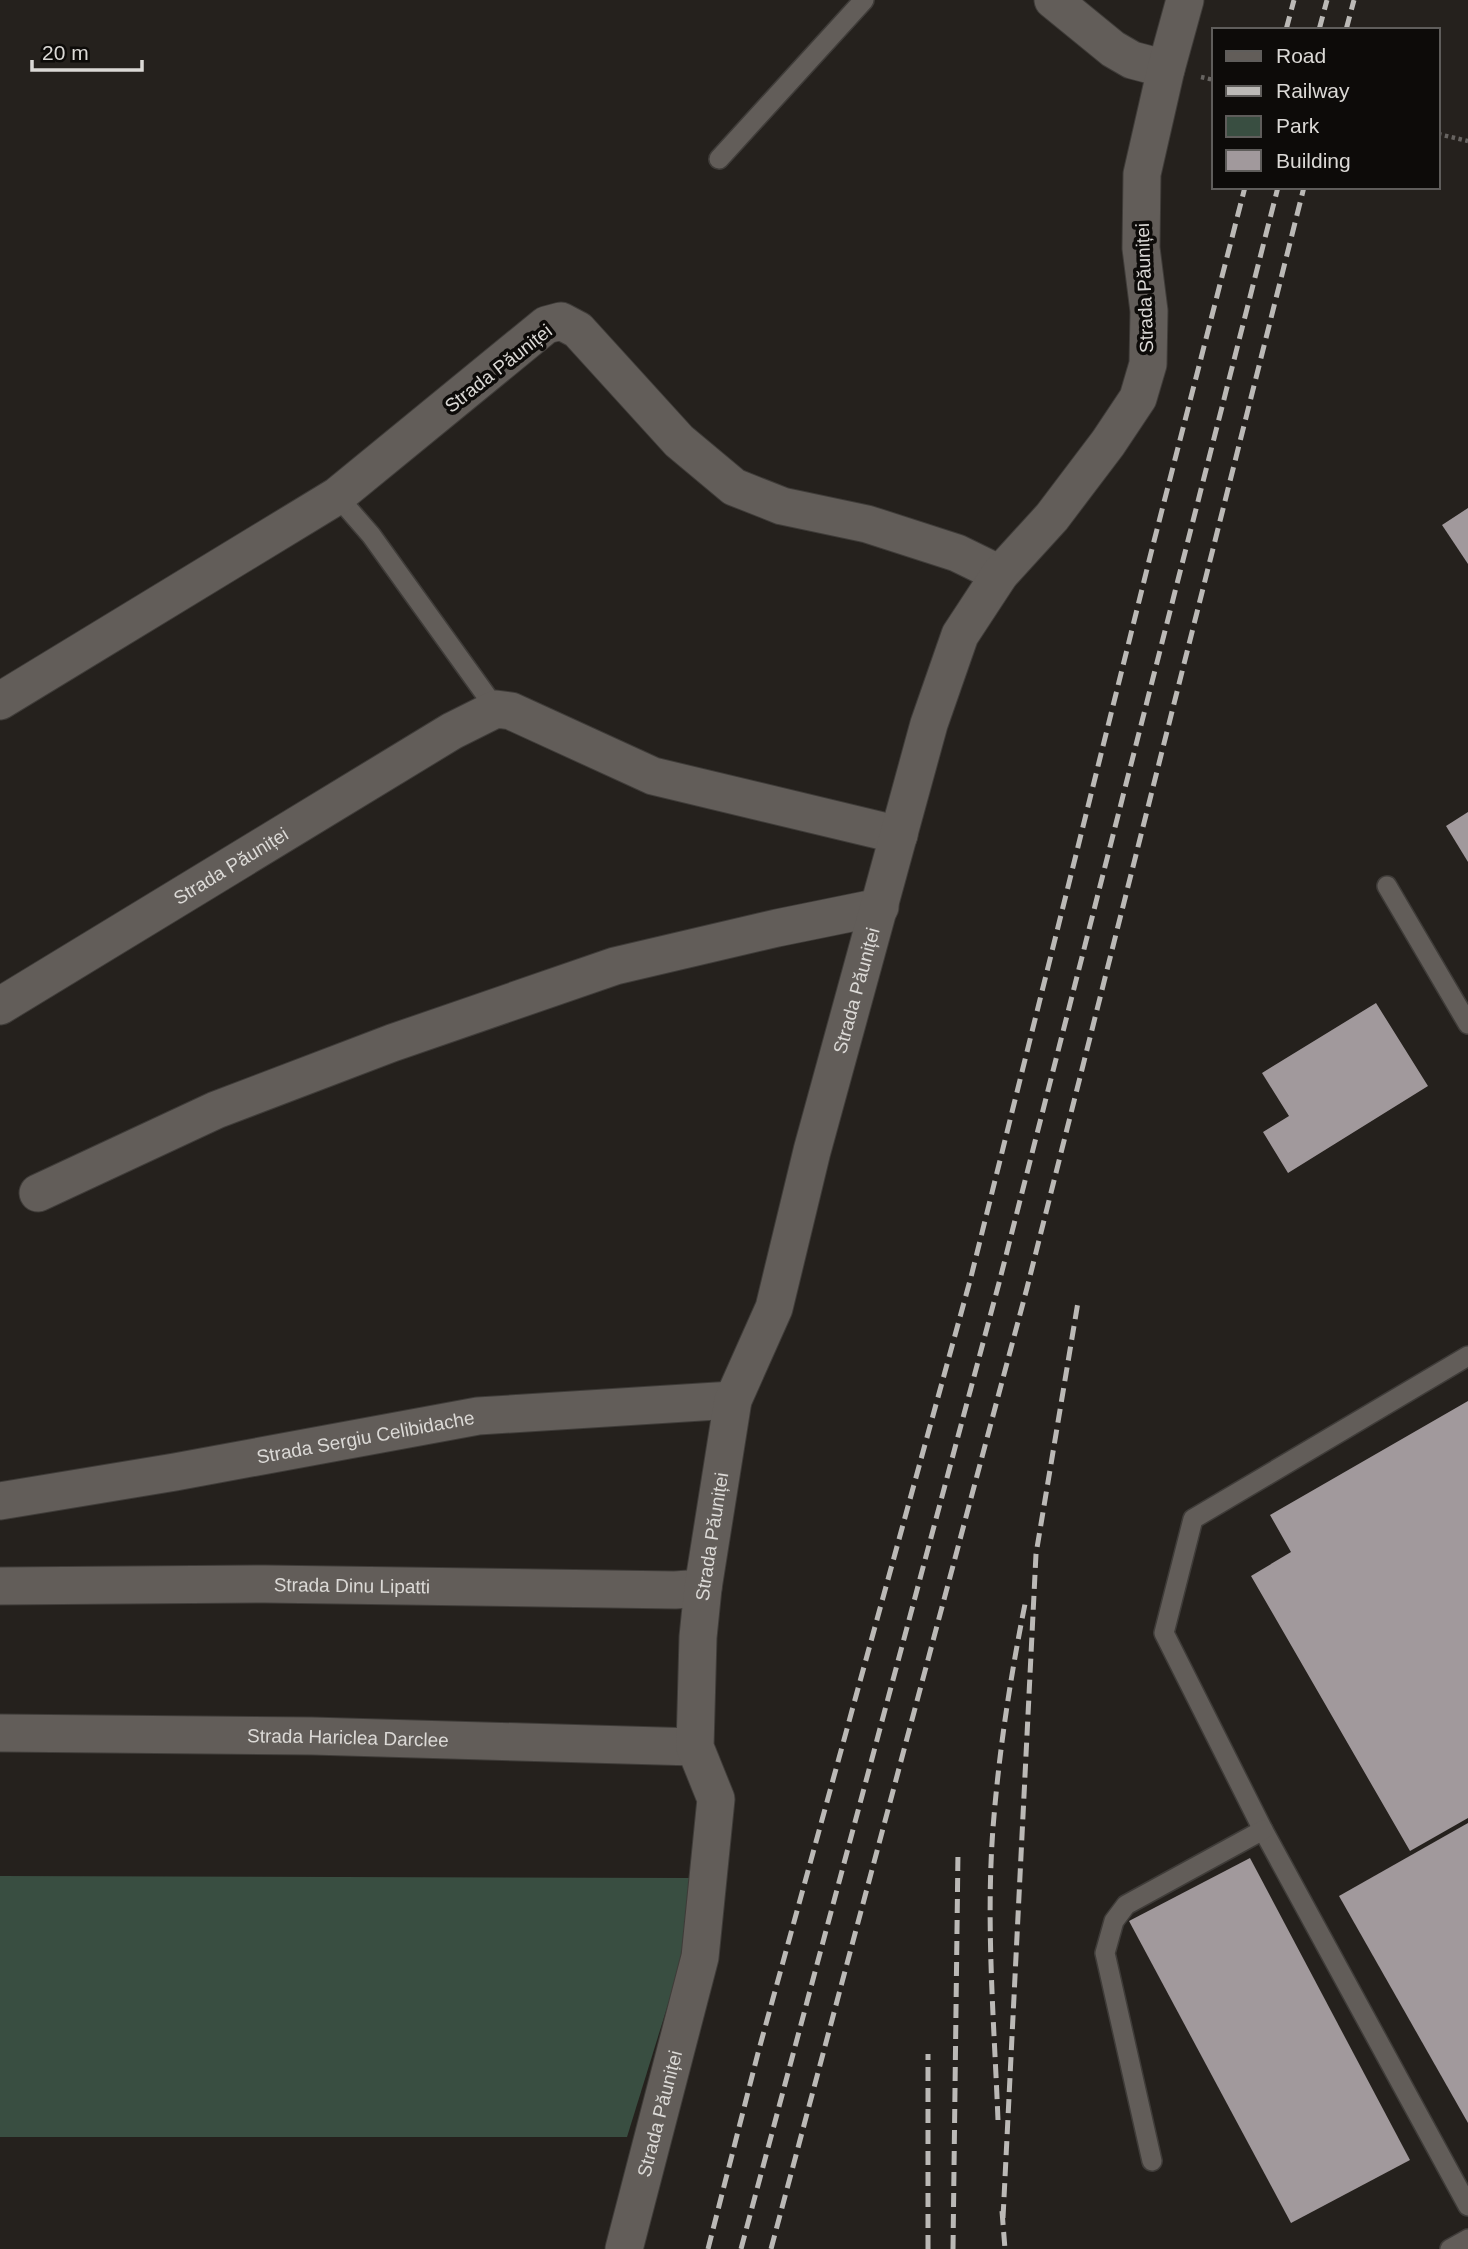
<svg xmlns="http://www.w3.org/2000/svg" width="1468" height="2249" font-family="Arial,sans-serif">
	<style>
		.green { fill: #394e41 }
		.building { fill: #a1999c }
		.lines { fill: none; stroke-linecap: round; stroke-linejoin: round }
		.service-casing { stroke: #3f3c39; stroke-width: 22 }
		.minor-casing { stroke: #3f3c39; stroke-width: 39 }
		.path { stroke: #676461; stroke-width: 4.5; stroke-dasharray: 3.5 3.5; stroke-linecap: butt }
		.service { stroke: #625d59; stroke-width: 19 }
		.minor { stroke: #625d59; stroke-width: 37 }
		.rail { stroke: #bbb9b6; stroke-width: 5; stroke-dasharray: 14 7; stroke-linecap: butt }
		.labels { text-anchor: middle; stroke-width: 7; stroke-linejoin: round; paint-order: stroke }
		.street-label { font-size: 19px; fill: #dbd9d6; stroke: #0d0b09 }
	</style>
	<rect width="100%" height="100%" fill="#25211d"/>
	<!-- green -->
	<path class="green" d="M 0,1876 L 693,1878 L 695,1917 L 627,2137 L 0,2137 Z"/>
	<!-- building -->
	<g class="building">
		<path d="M 1468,508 L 1468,564 L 1442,525 Z"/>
		<path d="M 1468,812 L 1468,862 L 1446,826 Z"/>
		<path d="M 1376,1003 L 1428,1086 L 1288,1173 L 1263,1132 L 1289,1116 L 1262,1073 Z"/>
		<path d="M 1468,1401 L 1468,1818 L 1410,1851 L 1251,1576 L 1291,1552 L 1270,1515 Z"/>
		<path d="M 1468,1823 L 1468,2123 L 1339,1896 Z"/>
		<path d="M 1250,1858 L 1410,2160 L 1291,2223 L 1129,1921 Z"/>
	</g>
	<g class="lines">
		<defs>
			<g id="service">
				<path d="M 719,159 L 864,0"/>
				<path d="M 337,496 L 371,535 L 496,709"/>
				<path d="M 1387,886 L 1468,1024"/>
				<path d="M 1468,1356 L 1193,1519 L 1164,1633 L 1263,1830 L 1468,2206"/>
				<path d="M 1152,2161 L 1105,1953 L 1114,1921 L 1126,1905 L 1263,1830"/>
				<path d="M 1450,2249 L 1468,2239"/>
			</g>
			<g id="minor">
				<path d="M 1053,0 L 1113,49 L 1132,60 L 1166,69"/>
				<path d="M 0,701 L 337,496 L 546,325 L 561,321 L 578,330 L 679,441 L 734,487 L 782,506 L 867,524 L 957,553 L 1000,574"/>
				<path id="s1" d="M 0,1006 L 452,731 L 496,709 L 511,711 L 653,776 L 899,835"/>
				<path d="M 38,1193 L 216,1110 L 392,1043 L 615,966 L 777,928 L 880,907"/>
				<path id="s2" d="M 0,1501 L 175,1472 L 478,1416 L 733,1400"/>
				<path id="s3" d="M 0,1586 L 265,1584 L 675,1590 L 703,1588"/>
				<path id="s4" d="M 0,1733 L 312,1736 L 695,1747"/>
				<path id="s5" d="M 624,2249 L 700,1957 L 716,1799 L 695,1747 L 698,1637 L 703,1588 L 733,1400 L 774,1308 L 812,1151 L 929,724 L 960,635 L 1000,574 L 1052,517 L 1108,443 L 1138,398 L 1148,364 L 1149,311 L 1141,248 L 1142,174 L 1166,69 L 1185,0"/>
			</g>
		</defs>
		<!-- service casing -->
		<use href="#service" class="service-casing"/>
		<!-- minor casing -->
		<use href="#minor" class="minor-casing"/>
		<!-- path -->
		<g class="path">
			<path d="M 1201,77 L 1214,80"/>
			<path d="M 1438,134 L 1468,141"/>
		</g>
		<!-- service -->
		<use href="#service" class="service"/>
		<!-- minor -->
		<use href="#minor" class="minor"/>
		<!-- rail -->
		<g class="rail">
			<path d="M 1286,30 L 1294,0"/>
			<path d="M 1319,30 L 1327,0"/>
			<path d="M 1346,30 L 1354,0"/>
			<path d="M 998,2120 C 994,2019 985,1916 994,1816 C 1000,1745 1011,1674 1025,1604"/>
			<path d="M 1002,2211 L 1005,2249"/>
			<path d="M 1003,2218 L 1036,1554 L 1078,1302"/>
			<path d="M 708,2249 L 758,2053 L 971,1277 L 1153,545 L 1245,187"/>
			<path d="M 741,2249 L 999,1283 L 1278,187"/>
			<path d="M 771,2249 L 1027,1288 L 1304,187"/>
			<path d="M 928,2249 L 928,2054"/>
			<path d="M 953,2249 L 958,1851"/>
		</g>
	</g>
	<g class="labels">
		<!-- street labels -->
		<g class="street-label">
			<text transform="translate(1144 288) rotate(-92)" y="7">Strada Păuniței</text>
			<text transform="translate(498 368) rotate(-38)" y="7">Strada Păuniței</text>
			<text dy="7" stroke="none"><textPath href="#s1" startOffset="270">Strada Păuniței</textPath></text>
			<text dy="7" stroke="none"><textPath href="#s5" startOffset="1295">Strada Păuniței</textPath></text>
			<text dy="7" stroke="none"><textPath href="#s2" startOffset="371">Strada Sergiu Celibidache</textPath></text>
			<text dy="7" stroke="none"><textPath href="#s5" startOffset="728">Strada Păuniței</textPath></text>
			<text dy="7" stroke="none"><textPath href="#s3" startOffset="352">Strada Dinu Lipatti</textPath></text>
			<text dy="7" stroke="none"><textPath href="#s4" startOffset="348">Strada Hariclea Darclee</textPath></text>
			<text dy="7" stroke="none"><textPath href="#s5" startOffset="140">Strada Păuniței</textPath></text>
		</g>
	</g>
	<!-- legend -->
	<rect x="1212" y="28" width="228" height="161" fill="#0d0b09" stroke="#5f5d5b" stroke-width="2"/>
	<rect x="1226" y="51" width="35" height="10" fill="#625d59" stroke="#5f5d5b" stroke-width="2"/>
	<text x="1276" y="63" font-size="21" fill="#dbd9d6">Road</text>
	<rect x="1226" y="86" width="35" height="10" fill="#bbb9b6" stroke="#5f5d5b" stroke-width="2"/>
	<text x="1276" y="98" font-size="21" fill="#dbd9d6">Railway</text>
	<rect x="1226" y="116" width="35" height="21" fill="#394e41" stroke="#5f5d5b" stroke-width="2"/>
	<text x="1276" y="133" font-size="21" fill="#dbd9d6">Park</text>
	<rect x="1226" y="150" width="35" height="21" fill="#a1999c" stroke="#5f5d5b" stroke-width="2"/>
	<text x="1276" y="168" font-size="21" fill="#dbd9d6">Building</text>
	<!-- scale -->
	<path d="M32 60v10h110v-10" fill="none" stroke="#dbd9d6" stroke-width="3.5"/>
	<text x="42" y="60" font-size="21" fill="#dbd9d6" stroke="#0d0b09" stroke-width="5" paint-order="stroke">20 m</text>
</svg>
